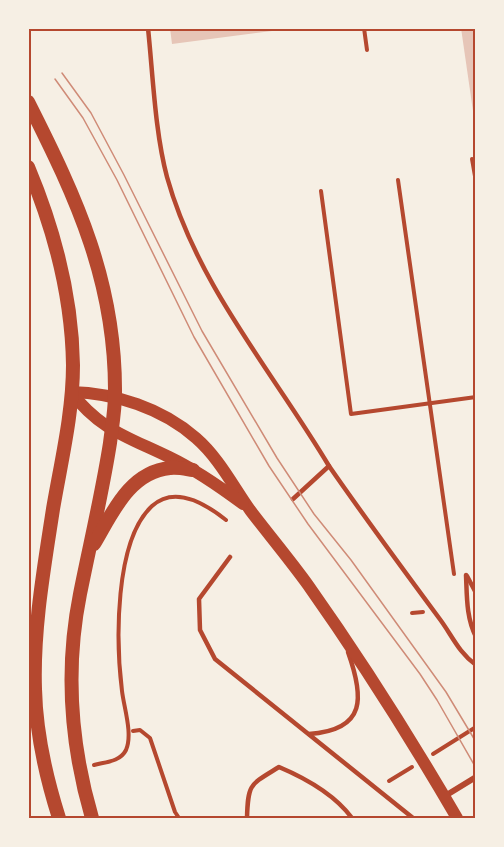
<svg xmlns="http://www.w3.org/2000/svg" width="504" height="847" font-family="Bitter,serif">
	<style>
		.building { fill: #e6c5b7 }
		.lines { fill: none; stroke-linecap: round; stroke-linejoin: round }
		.path { stroke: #b5482f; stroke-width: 4 }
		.service { stroke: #b5482f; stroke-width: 4.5 }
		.minor { stroke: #b5482f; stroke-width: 6 }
		.secondary { stroke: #b5482f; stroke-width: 12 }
		.primary { stroke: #b5482f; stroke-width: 14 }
		.tram { stroke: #cf8b77; stroke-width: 1.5 }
		.neatline { fill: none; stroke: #b5482f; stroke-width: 2 }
	</style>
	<rect width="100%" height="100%" fill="#f6efe4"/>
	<!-- building -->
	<g class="building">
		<path d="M 170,28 L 280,28 L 280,30 L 172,44 Z"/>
		<path d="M 461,28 L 476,28 L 476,118 L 474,118 Z"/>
	</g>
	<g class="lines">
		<!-- path -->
		<g class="path">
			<path d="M 341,28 L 347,28"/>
			<path d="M 364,28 L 367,50"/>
			<path d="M 472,159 L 476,182"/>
			<path d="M 398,180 L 454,574"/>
			<path d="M 321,191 L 351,414 L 476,397"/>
			<path d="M 412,613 L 423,612"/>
			<path d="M 133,731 L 140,730 L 150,738 L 175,812 L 179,818"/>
			<path d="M 433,754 L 476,727"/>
			<path d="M 94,765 C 105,762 120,762 126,750 C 133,734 124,708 122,691 C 116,643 114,541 152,506 C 175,485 206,504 226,520"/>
			<path d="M 389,781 L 412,767"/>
		</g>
		<!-- service -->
		<g class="service">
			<path d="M 148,28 C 153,76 155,132 167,177 C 197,285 273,372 329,466 L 293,499"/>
			<path d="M 329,466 C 365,518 402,568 439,618 C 452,635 458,652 476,665"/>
			<path d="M 230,557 L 199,599 L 200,630 L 215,659 L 413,818"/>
			<path d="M 466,575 C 467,596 466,617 476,637"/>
			<path d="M 467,576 L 476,593"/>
			<path d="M 309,734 C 367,730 364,697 348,652"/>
			<path d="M 247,818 C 248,783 250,785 279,767 C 305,778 335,795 352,818"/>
		</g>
		<!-- minor -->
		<path class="minor" d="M 445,796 L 476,777"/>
		<!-- secondary -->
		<g class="secondary">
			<path d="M 71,392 C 115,393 162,408 196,438 C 219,458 233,486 250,510 C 269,535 290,560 308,585 C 361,660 411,739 457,818"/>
			<path d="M 71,392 C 100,430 128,437 169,457 C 196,470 219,486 243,504"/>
		</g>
		<!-- primary -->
		<g class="primary">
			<path d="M 28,102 C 77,199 116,283 115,394 C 115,410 112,427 110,443 C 102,494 90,544 80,594 C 65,669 71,746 92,818"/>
			<path d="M 28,167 C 54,229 72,297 73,365 C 73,413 61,462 53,509 C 44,568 33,629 35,689 C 36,733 46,777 59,818"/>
			<path d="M 94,544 C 112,514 129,472 170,468 C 178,467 186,469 193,470"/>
		</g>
		<!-- tram -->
		<g class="tram">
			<path d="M 62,73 L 91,113 L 124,175 L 202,331 L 277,458 L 314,514 L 351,560 L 446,692 L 476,742"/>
			<path d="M 55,79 L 83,118 L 117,180 L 194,337 L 269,466 L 308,524 L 420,674 L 437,700 L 476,768"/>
		</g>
	</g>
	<!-- border -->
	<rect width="504" height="847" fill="none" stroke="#f6efe4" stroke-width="60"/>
	<rect x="30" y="30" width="444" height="787" class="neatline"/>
</svg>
